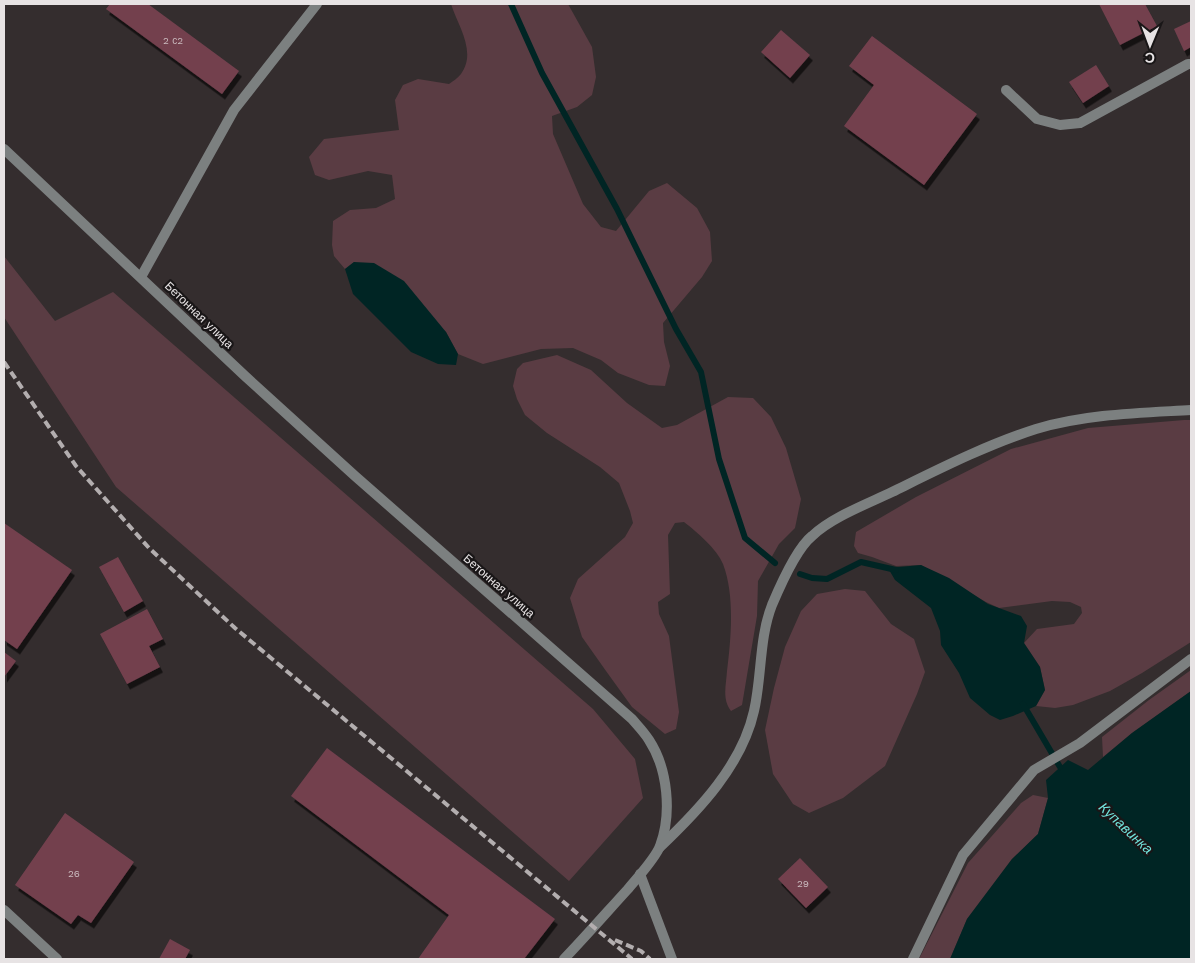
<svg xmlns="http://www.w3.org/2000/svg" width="1195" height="963" font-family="'Work Sans',sans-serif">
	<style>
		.green { fill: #5a3c43 }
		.water { fill: #002524 }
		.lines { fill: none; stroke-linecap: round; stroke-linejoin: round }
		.stream { stroke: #002524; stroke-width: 6 }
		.building { fill: #73404e; filter: url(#shadow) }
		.lane { stroke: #7c8080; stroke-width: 10 }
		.street { stroke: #7c8080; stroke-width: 10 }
		.rail { stroke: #b3aeaf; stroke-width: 4; stroke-dasharray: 8 4; stroke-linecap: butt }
		.labels { text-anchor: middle; stroke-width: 4.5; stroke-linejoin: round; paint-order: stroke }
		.number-label { font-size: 10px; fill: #cababe }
		.street-label { font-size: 12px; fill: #e7e3e4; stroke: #191617 }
		.water-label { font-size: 14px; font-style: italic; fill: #71e1da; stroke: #191617 }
	</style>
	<defs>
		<filter id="shadow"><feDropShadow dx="3" dy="5.5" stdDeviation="0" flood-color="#0009"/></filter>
	</defs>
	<rect width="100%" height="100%" fill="#342d2e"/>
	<!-- green -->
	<g class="green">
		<path d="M 451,4 L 568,4 L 592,47 L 596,77 L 592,95 L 577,107 L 552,116 L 553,134 L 583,204 L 601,227 L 616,231 L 649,191 L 667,183 L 697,208 L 710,232 L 712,261 L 702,277 L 663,323 L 664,342 L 670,366 L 665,386 L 649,385 L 618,373 L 601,360 L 573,348 L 541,349 L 483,364 L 458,354 L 446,332 L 354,262 L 345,269 L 334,256 L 332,245 L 333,221 L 350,210 L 376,208 L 395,199 L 392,175 L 368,171 L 329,180 L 315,175 L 309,157 L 324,139 L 399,130 L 395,100 L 403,85 L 418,79 L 449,84 C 453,81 458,78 461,74 C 477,52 458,26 451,4 Z"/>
		<path d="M 4,256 L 55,321 L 113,292 L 593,709 L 635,759 L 643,798 L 569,881 L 116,487 L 4,317 Z"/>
		<path d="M 557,355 L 591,370 L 627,403 L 662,428 L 677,425 L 728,397 L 753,398 L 771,417 L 786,448 L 801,499 L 795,528 L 779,544 L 758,581 L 757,616 L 742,705 L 731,711 C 722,699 726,686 727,671 C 731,639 735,595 723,564 C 717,549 697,532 684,522 L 675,523 L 668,535 L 670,594 L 658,602 L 659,614 L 669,636 L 679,712 L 676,729 L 665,734 L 632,707 L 606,671 L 582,637 L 570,598 L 578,579 L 625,537 L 633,523 L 630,511 L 619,483 L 600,467 L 547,433 L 525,415 L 517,399 L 513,386 L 517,369 L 523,363 Z"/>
		<path d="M 1184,420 L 1191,420 L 1191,642 L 1142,673 L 1110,691 L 1073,705 L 1055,708 L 1036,706 L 1045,690 L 1040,667 L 1024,643 L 1037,629 L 1074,624 L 1082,613 L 1081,607 L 1070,602 L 1052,601 L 999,608 L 986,602 L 921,565 L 896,566 L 872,557 L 858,553 L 854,546 L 856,532 L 916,497 L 1011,449 L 1088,428 Z"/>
		<path d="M 845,589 L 865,591 L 891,624 L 914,639 L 925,672 L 917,694 L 885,766 L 843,798 L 809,813 L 793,804 L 773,774 L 765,730 L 774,688 L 785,647 L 801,611 L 817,594 Z"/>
		<path d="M 1191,670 L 1191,691 L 1132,733 L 1103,757 L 1102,737 L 1149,700 Z"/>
		<path d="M 1033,795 L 1048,798 L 1038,834 L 1012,859 L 967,919 L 950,959 L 919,959 L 968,863 L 1021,803 Z"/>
	</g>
	<!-- water -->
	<g class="water">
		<path d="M 354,262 L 374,263 L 404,281 L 446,332 L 458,354 L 456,365 L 438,364 L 411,352 L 353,294 L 345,269 Z"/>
		<path d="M 921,565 L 949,578 L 988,604 L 1021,616 L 1027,626 L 1024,643 L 1040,667 L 1045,690 L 1036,706 L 1013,716 L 1000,720 L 990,715 L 970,698 L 959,673 L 941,645 L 940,631 L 931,608 L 895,580 L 888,568 Z"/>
		<path d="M 1191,691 L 1191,959 L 950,959 L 967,919 L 1012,859 L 1038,834 L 1048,798 L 1046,780 L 1068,760 L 1088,770 L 1132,733 Z"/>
	</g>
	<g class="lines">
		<!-- stream -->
		<g class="stream">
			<path d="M 511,4 L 542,73 L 617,209 L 676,329 L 701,372 L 719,459 L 745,538 L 775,563"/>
			<path d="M 800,574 L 812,578 L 827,579 L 861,562 L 896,570"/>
			<path d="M 1023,704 L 1060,767"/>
		</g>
	</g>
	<!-- building -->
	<g class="building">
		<path d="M 110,4 L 148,4 L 239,71 L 222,94 L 106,9 Z"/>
		<path d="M 1099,4 L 1145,4 L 1157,26 L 1120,45 Z"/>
		<path d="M 1191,21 L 1191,47 L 1184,51 L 1174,29 Z"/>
		<path d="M 781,30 L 810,55 L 790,78 L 761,52 Z"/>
		<path d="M 872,36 L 977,114 L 924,185 L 844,126 L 874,85 L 849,66 Z"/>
		<path d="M 1096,65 L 1109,86 L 1083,103 L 1069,82 Z"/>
		<path d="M 4,523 L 72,570 L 17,649 L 4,640 Z"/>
		<path d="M 118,557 L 143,601 L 124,612 L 99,567 Z"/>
		<path d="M 147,609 L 163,639 L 149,646 L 160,667 L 127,684 L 100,634 Z"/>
		<path d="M 4,652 L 16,661 L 4,677 Z"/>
		<path d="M 327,748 L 555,919 L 524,959 L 418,959 L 449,915 L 291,796 Z"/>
		<path d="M 65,813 L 134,862 L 91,923 L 78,915 L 71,924 L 15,885 Z"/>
		<path d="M 800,858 L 828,887 L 806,908 L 778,879 Z"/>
		<path d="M 170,939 L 190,950 L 185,959 L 159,959 Z"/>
	</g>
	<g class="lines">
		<!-- lane -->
		<g class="lane">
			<path d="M 141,277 L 234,110 L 317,4"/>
			<path d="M 640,874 L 672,959"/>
			<path d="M 4,910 L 57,959"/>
			<path d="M 913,959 L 963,855 L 1034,770 L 1080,743 L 1191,659"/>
		</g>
		<!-- street -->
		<g class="street">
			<path d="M 1006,90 L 1037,119 L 1060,125 L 1080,123 L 1188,64 L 1191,64"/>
			<path d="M 4,149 L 245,376 L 355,476 L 632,719 C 638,726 644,732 649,740 C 668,769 672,814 660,846 C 655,859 637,878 628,889 C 607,912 586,936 564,959"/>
			<path d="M 660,847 C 699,810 742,765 754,711 C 762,676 759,638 772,605 C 780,586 796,549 812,536 C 832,517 867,504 892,492 C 939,469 986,445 1036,429 C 1086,414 1140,413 1191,410"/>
		</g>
		<!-- rail -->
		<g class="rail">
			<path d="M 4,362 L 76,466 L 149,548 L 235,628 L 632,959"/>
			<path d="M 615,940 L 641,951 L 650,959"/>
		</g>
	</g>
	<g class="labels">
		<!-- number labels -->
		<g class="number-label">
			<text x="173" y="44">2 с2</text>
			<text x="74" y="877">26</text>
			<text x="803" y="887">29</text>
		</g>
		<!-- street labels -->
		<g class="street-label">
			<text transform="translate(199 315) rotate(44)" y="4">Бетонная улица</text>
			<text transform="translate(499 586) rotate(41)" y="4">Бетонная улица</text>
		</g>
		<!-- water labels -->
		<g class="water-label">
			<text transform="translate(1126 828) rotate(43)" y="5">Купавинка</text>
		</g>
	</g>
	<!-- border -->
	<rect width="1195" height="963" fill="none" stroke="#e7e3e4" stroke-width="10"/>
	<!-- north arrow -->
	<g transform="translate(1150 45) rotate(181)" stroke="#191617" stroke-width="4" paint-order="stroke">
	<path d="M0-4L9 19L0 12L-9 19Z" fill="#e7e3e4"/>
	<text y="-8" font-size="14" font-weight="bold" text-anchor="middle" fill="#e7e3e4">С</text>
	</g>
</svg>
